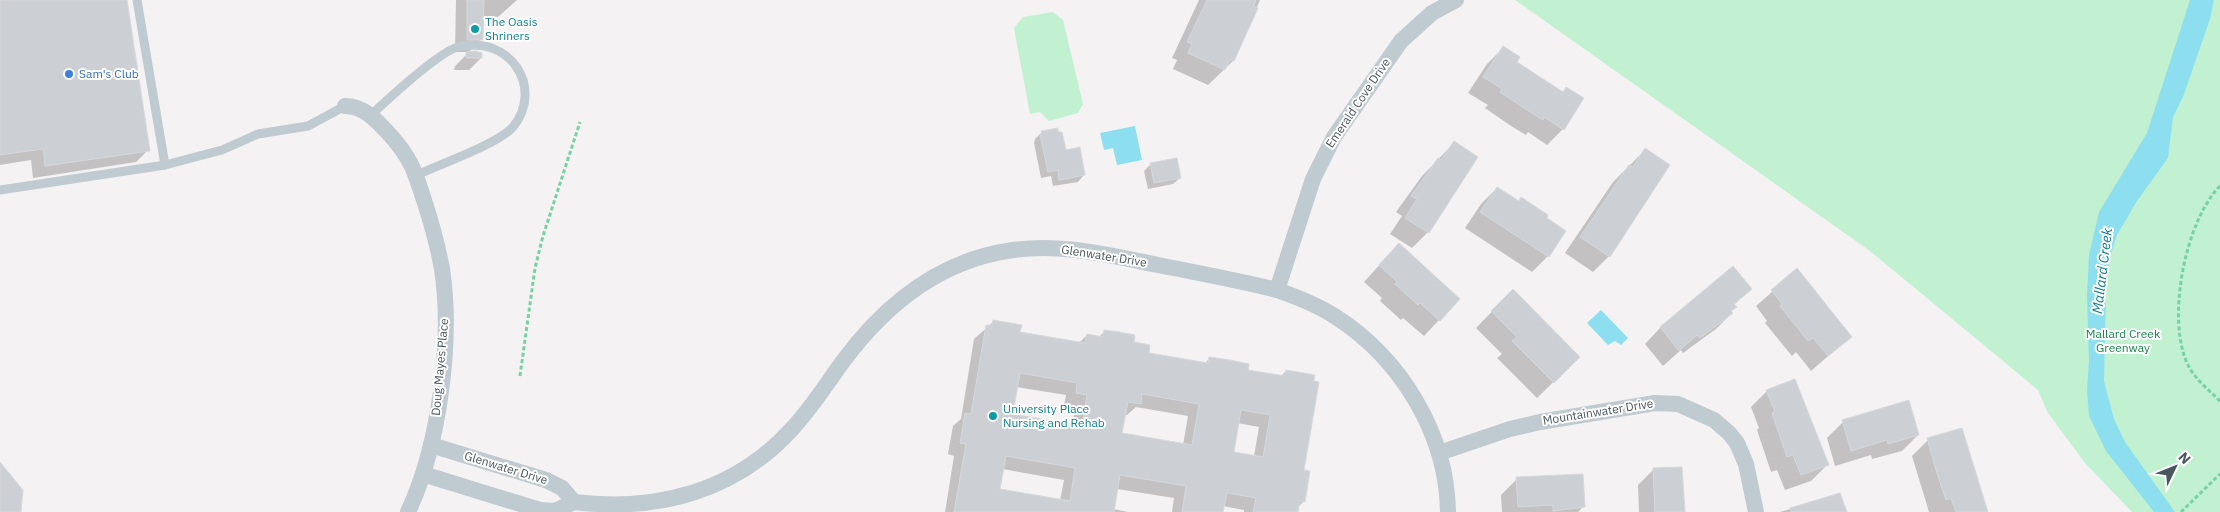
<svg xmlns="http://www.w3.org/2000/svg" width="2220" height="512" font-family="'IBM Plex Sans',sans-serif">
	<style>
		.green { fill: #c1f1d1 }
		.water { fill: #8ddfef }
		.shadow { fill: #0003; fill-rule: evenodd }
		.building { fill: #cccfd4; stroke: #d6d8dd; fill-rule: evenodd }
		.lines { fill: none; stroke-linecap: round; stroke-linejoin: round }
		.path { stroke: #77d1a1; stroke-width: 3; stroke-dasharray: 4 2.5; stroke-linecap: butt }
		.service { stroke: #c0cad1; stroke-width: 9 }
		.minor { stroke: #c0cad1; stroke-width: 16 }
		.culture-dot { fill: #0f9aa8; stroke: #fff; stroke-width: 2 }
		.shop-dot { fill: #3f7fe0; stroke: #fff; stroke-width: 2 }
		.labels { text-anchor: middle; stroke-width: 4; stroke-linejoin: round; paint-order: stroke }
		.culture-label { font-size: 12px; fill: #0d838f; stroke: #fff; text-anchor: start }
		.shop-label { font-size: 12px; fill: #366cbe; stroke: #fff; text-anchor: start }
		.street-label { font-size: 12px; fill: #495660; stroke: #fff }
		.park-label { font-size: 12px; fill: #158649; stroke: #fff }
		.water-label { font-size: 14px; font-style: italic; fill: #0a7c93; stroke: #fff }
	</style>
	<rect width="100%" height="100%" fill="#f4f2f2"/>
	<!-- green -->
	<g class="green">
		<path d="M 1515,0 L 2220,0 L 2220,512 L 2132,512 L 2085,463 L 2048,413 L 2038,390 L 2014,370 L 1870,251 Z"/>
		<path d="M 1053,12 L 1063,20 L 1083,104 L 1078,113 L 1049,121 L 1040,112 L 1030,114 L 1014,28 L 1023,17 Z"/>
	</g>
	<!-- water -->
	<g class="water">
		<path d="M 2190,0 L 2214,0 L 2210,19 L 2183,97 L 2173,117 L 2168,158 L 2137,201 L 2117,235 L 2109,260 L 2106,289 L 2104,381 L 2114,419 L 2125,442 L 2175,512 L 2154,512 L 2106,451 L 2089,416 L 2087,390 L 2089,360 L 2087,296 L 2089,255 L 2099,212 L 2147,133 Z"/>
		<path d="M 1135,126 L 1142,160 L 1117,165 L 1113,148 L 1104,150 L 1100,133 Z"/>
		<path d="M 1601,310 L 1628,338 L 1621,345 L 1615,341 L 1608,345 L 1587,323 Z"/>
	</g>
	<!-- shadow -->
	<g class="shadow">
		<path d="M 0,0 L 125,0 L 148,150 L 136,162 L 33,178 L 31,160 L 0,165 Z"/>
		<path d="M 456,0 L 517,0 L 498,17 L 482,17 L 481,39 L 467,54 L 481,58 L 469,70 L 454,70 L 455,66 L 469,52 L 455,52 Z"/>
		<path d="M 1199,0 L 1260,0 L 1233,61 L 1208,85 L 1173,69 L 1177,60 L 1172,58 Z"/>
		<path d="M 1503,48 L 1516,62 L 1563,129 L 1547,145 L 1528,132 L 1526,135 L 1511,126 L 1485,108 L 1488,105 L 1468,93 L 1487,64 Z"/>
		<path d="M 1042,132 L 1084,175 L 1078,182 L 1053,186 L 1051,176 L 1041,178 L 1034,143 L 1035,139 Z"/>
		<path d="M 1454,143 L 1428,232 L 1412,248 L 1390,234 L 1402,216 L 1396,212 L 1422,176 Z"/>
		<path d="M 1645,150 L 1609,256 L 1593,272 L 1565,253 L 1613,182 Z"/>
		<path d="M 1151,164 L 1180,178 L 1173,184 L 1148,189 L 1144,171 Z"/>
		<path d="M 1497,188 L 1548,256 L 1532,272 L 1465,228 L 1481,204 Z"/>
		<path d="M 1383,261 L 1439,320 L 1424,336 L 1403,318 L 1401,320 L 1380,301 L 1382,298 L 1364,282 Z"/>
		<path d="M 1733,268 L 1750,289 L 1734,305 L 1730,311 L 1732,313 L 1716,329 L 1683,353 L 1681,350 L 1663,366 L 1645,344 L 1660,328 Z"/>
		<path d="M 1797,270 L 1850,337 L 1811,371 L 1796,352 L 1792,356 L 1765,323 L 1767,321 L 1756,306 Z"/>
		<path d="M 1513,290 L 1579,357 L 1537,398 L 1497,358 L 1502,354 L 1476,328 Z"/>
		<path d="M 993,322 L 1019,333 L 1079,343 L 1087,335 L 1099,337 L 1105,331 L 1132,343 L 1148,354 L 1204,364 L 1210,358 L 1247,371 L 1281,376 L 1286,371 L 1303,471 L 1304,501 L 1297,508 L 1297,512 L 1244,512 L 1244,510 L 1223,506 L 1222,512 L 1172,512 L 1174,498 L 1117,489 L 1113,509 L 1128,512 L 945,512 L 954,456 L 948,454 L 953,426 L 961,419 L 974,339 ZM 1016,387 L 1066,395 L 1064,405 L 1075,407 L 1072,426 L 1012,416 ZM 1136,407 L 1188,416 L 1183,445 L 1121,434 L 1124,415 L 1127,415 ZM 1237,423 L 1259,427 L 1254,456 L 1232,453 ZM 1002,469 L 1064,480 L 1060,501 L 999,490 Z"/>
		<path d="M 1767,391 L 1827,465 L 1811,481 L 1785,490 L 1777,470 L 1771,472 L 1757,430 L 1759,428 L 1751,407 Z"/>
		<path d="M 1843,422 L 1918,435 L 1902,451 L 1872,459 L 1871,455 L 1835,466 L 1827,438 Z"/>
		<path d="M 1928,440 L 1986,512 L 1929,512 L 1912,456 Z"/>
		<path d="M 1654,469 L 1683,512 L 1639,512 L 1638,485 Z"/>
		<path d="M 1517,479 L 1584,506 L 1578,512 L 1502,512 L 1501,495 Z"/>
		<path d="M 1839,495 L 1845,512 L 1780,512 Z"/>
	</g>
	<!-- building -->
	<g class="building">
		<path d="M 0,0 L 127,0 L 150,151 L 45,166 L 43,149 L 0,155 Z"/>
		<path d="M 467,0 L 484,0 L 483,40 L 467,40 Z"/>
		<path d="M 1207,0 L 1256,0 L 1254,6 L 1258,8 L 1234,61 L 1230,59 L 1225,70 L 1188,53 L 1192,44 L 1187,42 Z"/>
		<path d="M 1503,46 L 1520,57 L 1517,62 L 1563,92 L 1566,87 L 1584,98 L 1564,130 L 1544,117 L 1543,120 L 1527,110 L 1500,92 L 1502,89 L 1483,77 Z"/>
		<path d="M 476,51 L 482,53 L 482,58 L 466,58 L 466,52 Z"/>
		<path d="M 1058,128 L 1058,132 L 1062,132 L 1066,150 L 1080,147 L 1085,175 L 1059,180 L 1058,170 L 1048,172 L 1040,135 L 1042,135 L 1041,131 Z"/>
		<path d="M 1454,141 L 1478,157 L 1429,233 L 1405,218 L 1417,199 L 1411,196 L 1438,158 L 1441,160 Z"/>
		<path d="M 1645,148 L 1670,165 L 1610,257 L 1580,237 L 1629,165 L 1633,167 Z"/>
		<path d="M 1177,158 L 1181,178 L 1154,183 L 1150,163 Z"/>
		<path d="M 1497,187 L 1519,201 L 1521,197 L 1548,215 L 1547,218 L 1566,231 L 1549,257 L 1480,212 Z"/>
		<path d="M 1399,243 L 1460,299 L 1440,321 L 1420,303 L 1418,305 L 1395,284 L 1397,282 L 1379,265 Z"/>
		<path d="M 1733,266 L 1752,289 L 1734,304 L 1737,307 L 1731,311 L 1733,313 L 1700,338 L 1697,335 L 1679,351 L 1660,327 Z"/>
		<path d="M 1797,268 L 1852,337 L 1828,356 L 1813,338 L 1808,341 L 1780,306 L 1782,304 L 1771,290 Z"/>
		<path d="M 1513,289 L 1580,357 L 1554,383 L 1512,341 L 1517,337 L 1491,311 Z"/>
		<path d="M 993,320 L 1022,325 L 1020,332 L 1085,343 L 1087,334 L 1103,337 L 1104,330 L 1119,332 L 1135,335 L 1134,342 L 1150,345 L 1149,353 L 1208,363 L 1209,357 L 1230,360 L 1249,364 L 1248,370 L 1285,376 L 1286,370 L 1315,375 L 1314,381 L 1319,382 L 1304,470 L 1310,471 L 1305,502 L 1300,501 L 1298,512 L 1253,512 L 1256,498 L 1227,493 L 1223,512 L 1182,512 L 1186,486 L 1120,475 L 1114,512 L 954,512 L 966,444 L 960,443 L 965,413 L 971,414 L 986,325 L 992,326 ZM 1020,373 L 1077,383 L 1076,393 L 1087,395 L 1082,426 L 1013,414 ZM 1142,394 L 1199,404 L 1192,445 L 1122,433 L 1128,402 L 1141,404 ZM 1241,410 L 1270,415 L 1263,457 L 1234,452 ZM 1006,456 L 1075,468 L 1070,501 L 1000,489 Z"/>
		<path d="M 1795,379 L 1829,465 L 1801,475 L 1793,455 L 1787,457 L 1772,413 L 1775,412 L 1766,390 Z"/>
		<path d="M 1909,400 L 1919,435 L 1888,444 L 1887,440 L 1851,451 L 1842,420 Z"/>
		<path d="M 1962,428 L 1988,512 L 1956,512 L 1951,498 L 1946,500 L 1935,467 L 1927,438 Z"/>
		<path d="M 0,462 L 23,490 L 21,512 L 0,512 Z"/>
		<path d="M 1682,467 L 1685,512 L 1655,512 L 1653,468 Z"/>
		<path d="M 1583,474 L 1585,507 L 1553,511 L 1553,505 L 1518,507 L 1516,477 Z"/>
		<path d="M 1840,493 L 1847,512 L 1791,512 L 1790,508 Z"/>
	</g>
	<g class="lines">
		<!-- path -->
		<g class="path">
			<path d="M 2220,186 C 2185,221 2165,322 2189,367 C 2196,380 2210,391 2220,401"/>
			<path d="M 520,376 L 535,268 L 543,236 L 580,122"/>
			<path d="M 2181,512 L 2220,474"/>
		</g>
		<!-- service -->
		<g class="service">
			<path d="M 137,0 L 165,165"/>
			<path d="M 371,115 C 386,101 439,52 458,47 C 509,34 545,87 513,127 C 498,144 440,164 417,175"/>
			<path d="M 0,190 L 165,165 L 222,150 L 258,134 L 308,126 L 345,106"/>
		</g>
		<!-- minor -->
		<g class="minor">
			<path d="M 345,106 C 365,106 378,122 391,136 C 413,161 415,173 425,203 C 432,225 438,247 442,269 C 453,342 439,446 408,512"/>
			<path d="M 1277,290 L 1313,179 L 1334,137 L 1401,41 L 1432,13 L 1456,0"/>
			<path d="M 1439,453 L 1510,429 L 1540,422 L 1655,403 L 1678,404 L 1714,420 L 1729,433 L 1737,443 L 1746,464 L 1756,512"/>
			<path d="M 423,474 L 540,510 L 555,511 L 574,502 L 562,488 L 546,480 L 431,445"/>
			<path d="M 574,502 C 656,512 734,492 791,430 C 811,409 827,383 844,360 C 885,305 938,262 1007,251 C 1058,242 1108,255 1158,265 C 1198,273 1237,280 1277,290 C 1297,297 1318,305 1336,317 C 1401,359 1447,434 1448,512"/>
		</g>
	</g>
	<!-- markers -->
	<g class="culture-dot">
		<circle cx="475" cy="29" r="5"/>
		<circle cx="993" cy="416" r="5"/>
	</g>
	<circle class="shop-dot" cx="69" cy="74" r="5"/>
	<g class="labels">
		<!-- culture labels -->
		<g class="culture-label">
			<text x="485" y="26">The Oasis<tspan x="485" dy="14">Shriners</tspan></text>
			<text x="1003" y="413">University Place<tspan x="1003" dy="14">Nursing and Rehab</tspan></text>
		</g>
		<!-- shop labels -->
		<g class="shop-label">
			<text x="79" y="78">Sam's Club</text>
		</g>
		<!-- street labels -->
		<g class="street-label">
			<text transform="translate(1358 103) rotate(-56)" y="4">Emerald Cove Drive</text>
			<text transform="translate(1104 256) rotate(9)" y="4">Glenwater Drive</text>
			<text transform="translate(440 367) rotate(-85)" y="4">Doug Mayes Place</text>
			<text transform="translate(1598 412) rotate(-9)" y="4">Mountainwater Drive</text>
			<text transform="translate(506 468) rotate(17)" y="4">Glenwater Drive</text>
		</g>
		<!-- park labels -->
		<g class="park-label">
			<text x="2123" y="338">Mallard Creek<tspan x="2123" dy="14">Greenway</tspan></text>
		</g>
		<!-- water labels -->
		<g class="water-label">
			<text transform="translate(2102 271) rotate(-83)" y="5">Mallard Creek</text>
		</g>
	</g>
	<!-- north arrow -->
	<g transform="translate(2175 467) rotate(47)" stroke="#ffffff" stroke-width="4" paint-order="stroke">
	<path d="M0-4L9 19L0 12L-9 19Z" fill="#495660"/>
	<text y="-8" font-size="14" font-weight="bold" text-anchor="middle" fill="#495660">N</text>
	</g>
</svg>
